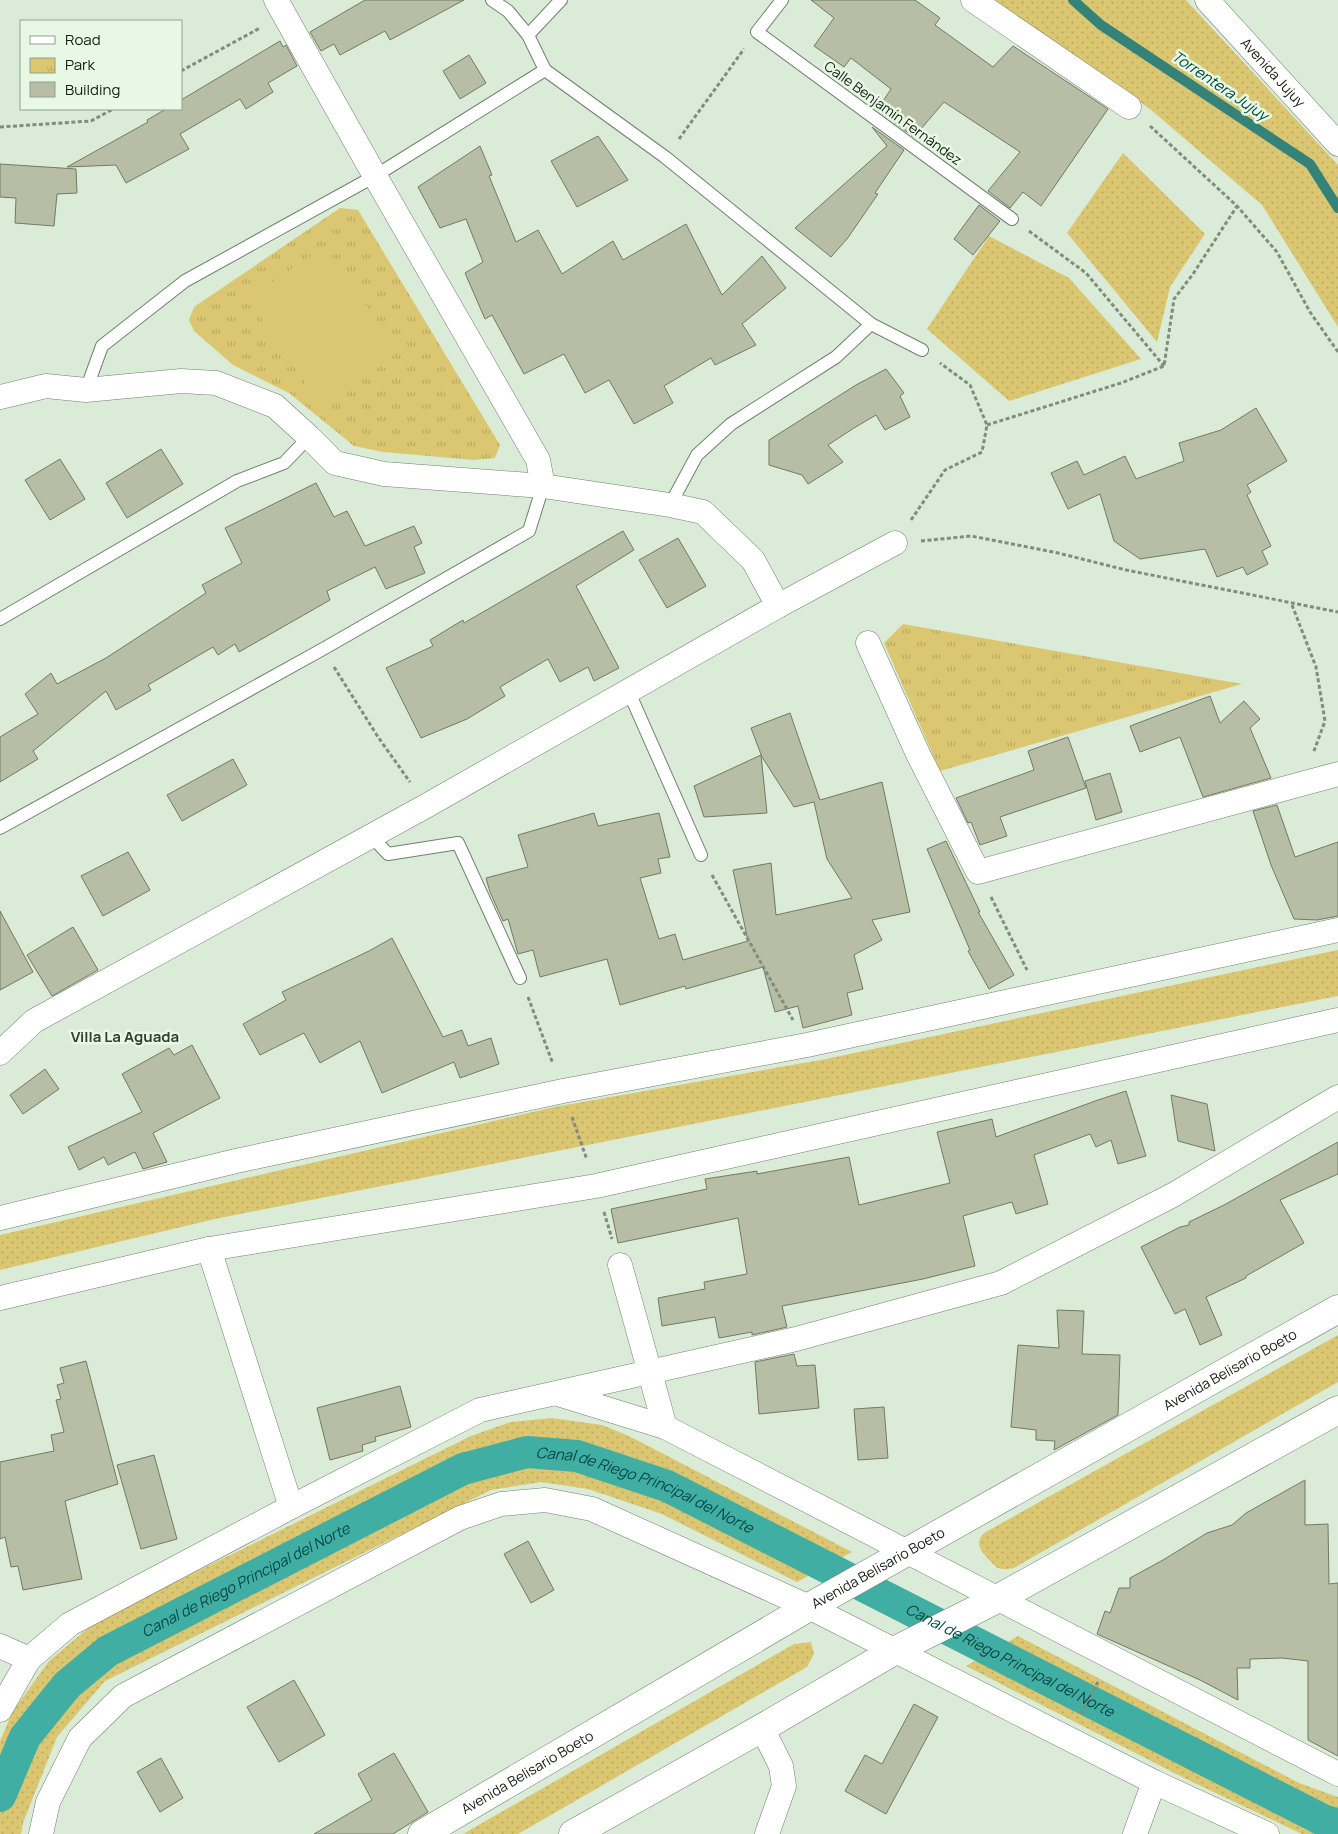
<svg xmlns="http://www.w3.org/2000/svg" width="1338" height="1834" font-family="Manrope,sans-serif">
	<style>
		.grass { fill: url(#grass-dots) }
		.park { fill: url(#park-tufts) }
		.garden { fill: #dbc771 }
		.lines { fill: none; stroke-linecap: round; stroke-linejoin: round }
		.stream { stroke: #348278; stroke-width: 10 }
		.canal { stroke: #41aea4; stroke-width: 32 }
		.building { fill: #b7bea5; stroke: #737963 }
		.service-casing { stroke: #71816f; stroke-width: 14 }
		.minor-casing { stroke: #71816f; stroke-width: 25 }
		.tertiary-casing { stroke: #71816f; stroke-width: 29 }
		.path { stroke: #808d7e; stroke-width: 3; stroke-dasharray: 4 2.5; stroke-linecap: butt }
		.service { stroke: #fff; stroke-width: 12 }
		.minor { stroke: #fff; stroke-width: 24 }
		.tertiary { stroke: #fff; stroke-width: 28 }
		.labels { text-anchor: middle; stroke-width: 5; stroke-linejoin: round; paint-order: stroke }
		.street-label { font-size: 14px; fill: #141b13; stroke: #e7f9e4 }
		.water-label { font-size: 15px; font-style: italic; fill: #034742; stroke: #e7f9e4 }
		.neighbourhood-label { font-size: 15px; font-weight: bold; fill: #313f2f; stroke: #e7f9e4 }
	</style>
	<defs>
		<pattern id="grass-dots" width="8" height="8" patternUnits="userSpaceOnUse" patternTransform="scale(1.25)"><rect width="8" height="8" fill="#dbc771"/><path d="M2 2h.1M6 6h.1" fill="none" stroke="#bbaa61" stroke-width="1.8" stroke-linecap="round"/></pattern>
		<pattern id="park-tufts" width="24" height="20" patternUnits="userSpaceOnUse" patternTransform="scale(1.25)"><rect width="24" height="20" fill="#dbc771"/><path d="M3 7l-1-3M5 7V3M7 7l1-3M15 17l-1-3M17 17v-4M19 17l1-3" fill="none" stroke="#bbaa61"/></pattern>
	</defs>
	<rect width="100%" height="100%" fill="#daecd7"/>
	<!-- grass -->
	<g class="grass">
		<path d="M 995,0 L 1186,0 L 1338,165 L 1338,327 L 1262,205 L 1150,109 Z"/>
		<path d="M 1123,153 L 1205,234 L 1170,287 L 1157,342 L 1067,233 Z"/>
		<path d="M 989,236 L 1069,278 L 1141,359 L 1009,401 L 927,329 Z"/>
		<path d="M 1338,950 L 1338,996 L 215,1219 L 0,1270 L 0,1235 L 13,1232 L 554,1107 L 826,1059 Z"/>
		<path d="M 1338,1335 L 1338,1382 L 1014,1568 C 1009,1569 1002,1570 998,1568 C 995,1567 992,1562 989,1560 C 981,1551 974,1543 984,1533 Z"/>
		<path d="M 552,1418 L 602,1425 L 629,1436 L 852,1552 L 797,1582 L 662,1514 L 588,1489 L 541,1482 L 491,1490 L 105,1681 L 57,1737 L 23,1823 L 21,1834 L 0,1834 L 0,1741 L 13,1711 L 49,1661 L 92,1625 L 125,1607 L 471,1436 L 511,1422 Z"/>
		<path d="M 1018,1636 L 1299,1783 L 1338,1797 L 1338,1834 L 1302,1834 L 1184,1778 L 966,1666 Z"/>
		<path d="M 811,1642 L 814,1654 L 807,1667 L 518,1834 L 463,1834 L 794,1644 Z"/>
	</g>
	<!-- park -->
	<g class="park">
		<path d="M 340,208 L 358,210 L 500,445 L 495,458 L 474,460 L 383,452 L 354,446 L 289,393 L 233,365 L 194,331 L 189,320 L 194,307 Z"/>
		<path d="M 903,624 L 1242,684 L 940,771 L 884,643 Z"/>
	</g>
	<!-- garden -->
	<path class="garden" d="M 325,246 L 398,352 L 321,405 L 248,299 Z"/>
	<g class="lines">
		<!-- stream -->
		<path class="stream" d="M 1073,0 L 1101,25 L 1310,164 L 1338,208"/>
		<!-- canal -->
		<path class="canal" id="s1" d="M 0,1796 L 25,1737 L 67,1685 L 108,1651 L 463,1469 L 527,1452 L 577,1456 L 667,1486 L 1323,1820 L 1338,1825"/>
	</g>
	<!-- building -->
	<g class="building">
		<path d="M 365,0 L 464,0 L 390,40 L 385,31 L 340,55 L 334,44 L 321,51 L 310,32 Z"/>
		<path d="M 811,0 L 915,0 L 940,18 L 935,25 L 993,67 L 1013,46 L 1108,109 L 1041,206 L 1023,192 L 1010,208 L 988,191 L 1020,152 L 944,102 L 914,137 L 877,110 L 891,89 L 851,58 L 844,67 L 814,46 L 834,18 Z"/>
		<path d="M 280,41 L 283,47 L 286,45 L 297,66 L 268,83 L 273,92 L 246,109 L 240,99 L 180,134 L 189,149 L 126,183 L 116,165 L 67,167 L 148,122 L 147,120 L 166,109 L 181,109 L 181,100 Z"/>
		<path d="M 469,55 L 486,83 L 460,99 L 443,71 Z"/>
		<path d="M 872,127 L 904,150 L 875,193 L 878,194 L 847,239 L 831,257 L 795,228 L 887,146 Z"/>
		<path d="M 598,136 L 628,180 L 577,207 L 551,161 Z"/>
		<path d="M 480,146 L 492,175 L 489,176 L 516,242 L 538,230 L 562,274 L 613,241 L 623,260 L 686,224 L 722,295 L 762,256 L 786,288 L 742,324 L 756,345 L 715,365 L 711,358 L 664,386 L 673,403 L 634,424 L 609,380 L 585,393 L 564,354 L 524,374 L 492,315 L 485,319 L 465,273 L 483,262 L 466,219 L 440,228 L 418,187 Z"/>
		<path d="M 0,164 L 76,169 L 77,193 L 57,194 L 54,226 L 15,223 L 16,198 L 0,197 Z"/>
		<path d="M 979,205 L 1000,221 L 973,255 L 954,239 Z"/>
		<path d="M 886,369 L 904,393 L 900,396 L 910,417 L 885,430 L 876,415 L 854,428 L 828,445 L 843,462 L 808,484 L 802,475 L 769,465 L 769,440 L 856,385 Z"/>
		<path d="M 1256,408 L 1287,461 L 1247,485 L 1251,492 L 1247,495 L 1271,546 L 1262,551 L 1268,564 L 1247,575 L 1243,567 L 1217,577 L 1205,549 L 1140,559 L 1114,541 L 1100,494 L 1068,509 L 1051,473 L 1077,461 L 1084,475 L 1125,456 L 1136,479 L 1184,461 L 1179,443 L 1221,430 Z"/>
		<path d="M 161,449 L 183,484 L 127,518 L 106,483 Z"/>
		<path d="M 60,459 L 85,499 L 50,520 L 25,480 Z"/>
		<path d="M 316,483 L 334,517 L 347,511 L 365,546 L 414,526 L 422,543 L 414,547 L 425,573 L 386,589 L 375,567 L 327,591 L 330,600 L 239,652 L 235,644 L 218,655 L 213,647 L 148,685 L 151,690 L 116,710 L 106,691 L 33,751 L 38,759 L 0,782 L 0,737 L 38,714 L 25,694 L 51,673 L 57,684 L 106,658 L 206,593 L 202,585 L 242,563 L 225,528 Z"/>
		<path d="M 623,531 L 634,550 L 576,586 L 619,668 L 594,681 L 588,667 L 560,682 L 548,659 L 500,687 L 505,696 L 467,719 L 421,738 L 386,668 L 433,646 L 430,640 L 463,620 L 464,623 Z"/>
		<path d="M 678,538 L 706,586 L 667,608 L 639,560 Z"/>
		<path d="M 1210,696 L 1220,723 L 1244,701 L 1260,719 L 1250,728 L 1271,778 L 1203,797 L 1180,737 L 1140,752 L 1130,726 Z"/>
		<path d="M 790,713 L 820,800 L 882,782 L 910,912 L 872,920 L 882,940 L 854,955 L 863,989 L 847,993 L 852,1015 L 803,1028 L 798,1006 L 775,1012 L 763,967 L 686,989 L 685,986 L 620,1005 L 607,959 L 540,977 L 533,950 L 518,954 L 508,919 L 503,921 L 490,892 L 486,878 L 528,867 L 518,835 L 594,813 L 598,826 L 659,813 L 670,857 L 658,859 L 661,873 L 640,878 L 659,939 L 675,934 L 683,960 L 748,941 L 733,870 L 771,863 L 776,915 L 852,898 L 827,859 L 814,802 L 794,807 L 762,757 L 751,728 Z"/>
		<path d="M 1068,737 L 1086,788 L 1000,817 L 1007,836 L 980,845 L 971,822 L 968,823 L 956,798 L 1034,770 L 1028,751 Z"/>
		<path d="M 761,755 L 767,813 L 704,817 L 694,786 Z"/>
		<path d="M 233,759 L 247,785 L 182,821 L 167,795 Z"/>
		<path d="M 1110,773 L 1122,812 L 1096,820 L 1085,781 Z"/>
		<path d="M 1277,805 L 1295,857 L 1338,842 L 1338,916 L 1317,920 L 1294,919 L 1271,865 L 1253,811 Z"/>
		<path d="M 946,841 L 980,912 L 978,912 L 1014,975 L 989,989 L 968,951 L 970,950 L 927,849 Z"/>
		<path d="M 128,852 L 150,890 L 103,916 L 81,876 Z"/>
		<path d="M 0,911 L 33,972 L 0,990 Z"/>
		<path d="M 73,927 L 98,970 L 52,996 L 27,955 Z"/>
		<path d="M 392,938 L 443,1037 L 462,1030 L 468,1046 L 491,1038 L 499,1064 L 460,1078 L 454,1062 L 382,1093 L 360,1041 L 320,1063 L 304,1033 L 260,1055 L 243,1024 L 286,1000 L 282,992 L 369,951 Z"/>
		<path d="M 192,1045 L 220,1098 L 153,1133 L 167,1162 L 143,1169 L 135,1152 L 108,1165 L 104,1157 L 79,1170 L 68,1147 L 142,1112 L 122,1074 L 169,1048 L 174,1055 Z"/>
		<path d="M 45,1069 L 59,1089 L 23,1114 L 10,1095 Z"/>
		<path d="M 1126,1091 L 1146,1156 L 1118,1164 L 1111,1140 L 1096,1147 L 1090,1134 L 1034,1155 L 1048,1204 L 1016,1214 L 1012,1202 L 963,1216 L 975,1266 L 923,1279 L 782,1306 L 787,1327 L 752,1335 L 752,1332 L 719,1338 L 715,1317 L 662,1326 L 658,1298 L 705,1289 L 704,1282 L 747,1274 L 738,1218 L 618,1243 L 611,1209 L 707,1189 L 705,1179 L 757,1171 L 757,1174 L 849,1157 L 859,1205 L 950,1183 L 937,1132 L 992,1119 L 996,1137 L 1098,1100 Z"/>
		<path d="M 1171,1095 L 1207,1104 L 1215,1151 L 1178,1141 Z"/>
		<path d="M 1338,1142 L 1338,1174 L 1280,1200 L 1304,1243 L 1246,1276 L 1246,1278 L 1206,1297 L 1222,1335 L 1200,1345 L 1185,1309 L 1175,1314 L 1141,1247 L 1180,1227 L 1189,1225 L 1189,1222 L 1224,1205 Z"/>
		<path d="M 1057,1310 L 1084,1311 L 1082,1354 L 1120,1355 L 1118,1415 L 1054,1450 L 1055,1441 L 1036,1440 L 1036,1430 L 1011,1427 L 1018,1345 L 1059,1348 Z"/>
		<path d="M 794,1354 L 797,1366 L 815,1365 L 819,1408 L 759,1414 L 755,1362 Z"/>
		<path d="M 86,1361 L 118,1484 L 65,1501 L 82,1579 L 23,1590 L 18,1566 L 11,1567 L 5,1537 L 0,1539 L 0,1462 L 54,1451 L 51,1435 L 64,1432 L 56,1400 L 61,1399 L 57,1385 L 64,1383 L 60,1368 Z"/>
		<path d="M 400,1386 L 411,1427 L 375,1437 L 376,1441 L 362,1445 L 363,1451 L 330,1460 L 317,1408 Z"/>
		<path d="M 884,1407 L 888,1458 L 858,1460 L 854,1409 Z"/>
		<path d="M 154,1455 L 177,1539 L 141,1549 L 117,1465 Z"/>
		<path d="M 1305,1480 L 1305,1525 L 1328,1524 L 1329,1584 L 1338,1583 L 1338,1756 L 1308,1740 L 1308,1661 L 1282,1658 L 1250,1659 L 1250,1668 L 1237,1668 L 1238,1700 L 1200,1680 L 1097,1634 L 1105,1611 L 1110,1613 L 1119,1588 L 1130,1588 L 1130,1578 L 1163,1560 L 1207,1533 L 1232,1525 L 1246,1513 Z"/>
		<path d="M 528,1541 L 554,1590 L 531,1603 L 504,1554 Z"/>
		<path d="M 294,1680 L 325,1735 L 279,1762 L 247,1707 Z"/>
		<path d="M 914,1704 L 938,1717 L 886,1814 L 845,1791 L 865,1755 L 882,1764 Z"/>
		<path d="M 394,1753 L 428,1812 L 393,1834 L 314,1834 L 372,1800 L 358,1774 Z"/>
		<path d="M 161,1758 L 183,1798 L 160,1812 L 137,1772 Z"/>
	</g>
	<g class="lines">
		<defs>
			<g id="service">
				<path d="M 492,0 L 508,11 L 528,35 L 545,70 L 665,157 L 871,324 L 922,350"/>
				<path d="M 782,0 L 757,32 L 1012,219"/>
				<path d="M 528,35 L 561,0"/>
				<path d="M 86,390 L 102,346 L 185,281 L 375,176 L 545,70"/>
				<path d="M 670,505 L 697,455 L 731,424 L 836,357 L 871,324"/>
				<path d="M 0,619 L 237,481 L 284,463 L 309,437"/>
				<path d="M 628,690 L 701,855"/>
				<path d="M 0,828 L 323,649 L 529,531 L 543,486"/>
				<path d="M 371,836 L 388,854 L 458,843 L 520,978"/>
			</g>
			<g id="minor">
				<path d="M 276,0 L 375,176 L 538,460 L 543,486"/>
				<path d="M 973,0 L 1129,107"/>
				<path id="s2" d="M 1207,0 L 1338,144"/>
				<path d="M 0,397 L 46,386 L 86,390 L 181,381 L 216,383 L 275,406 L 309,437 L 335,463 L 384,474 L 543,486 L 670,505 L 703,512 L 753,560 L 778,606"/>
				<path d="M 868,643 L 918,754 L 978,872 L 1338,774"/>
				<path d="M 0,1053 L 34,1021 L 426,806 L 778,606 L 895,543"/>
				<path d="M 0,1218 L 236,1161 L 563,1091 L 807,1045 L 1338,930"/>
				<path d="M 209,1249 L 291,1507"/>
				<path d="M 620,1265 L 665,1427"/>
				<path d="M 0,1298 L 209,1249 L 596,1186 L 1338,1020"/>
				<path d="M 558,1394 L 665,1427 L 1338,1774"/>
				<path d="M 0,1646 L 29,1659"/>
				<path d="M 0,1710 L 29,1659 L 70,1624 L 291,1507 L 480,1410 L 796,1339 L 1001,1283 L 1173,1195 L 1338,1097"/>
				<path d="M 762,1728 L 781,1766 L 784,1786 L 767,1834"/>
				<path d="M 41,1834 L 48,1802 L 80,1738 L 123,1696 L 460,1518 L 501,1504 L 545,1500 L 592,1509 L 809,1607 L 1154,1782 L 1267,1834"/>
				<path d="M 1135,1834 L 1154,1782"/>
			</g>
			<g id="tertiary">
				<path id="s3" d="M 422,1834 L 809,1607 L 1338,1309"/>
				<path d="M 573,1834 L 762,1728 L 894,1651 L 997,1599 L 1338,1410"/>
			</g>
		</defs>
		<!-- service casing -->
		<use href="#service" class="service-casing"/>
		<!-- minor casing -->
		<use href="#minor" class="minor-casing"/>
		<!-- tertiary casing -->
		<use href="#tertiary" class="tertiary-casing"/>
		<!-- path -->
		<g class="path">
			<path d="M 181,71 L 260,28"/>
			<path d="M 1150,126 L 1237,206 L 1277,252 L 1310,312 L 1338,352"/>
			<path d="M 0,127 L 91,121 L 113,109"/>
			<path d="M 679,139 L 744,49"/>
			<path d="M 1029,231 L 1086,273 L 1164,366"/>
			<path d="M 987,425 L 1121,383 L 1164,366 L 1174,299 L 1193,274 L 1237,206"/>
			<path d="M 911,520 L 945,470 L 982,452 L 987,425 L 970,385 L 940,363"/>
			<path d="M 921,541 L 971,536 L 1058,553 L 1126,570 L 1338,612"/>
			<path d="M 1292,605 L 1316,667 L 1325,721 L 1314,751"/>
			<path d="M 334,667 L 378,737 L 410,782"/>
			<path d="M 712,875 L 793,1020"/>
			<path d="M 991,897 L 1027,970"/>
			<path d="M 528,997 L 553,1064"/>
			<path d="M 572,1117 L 587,1160"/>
			<path d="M 604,1212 L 612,1239"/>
			<path d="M 1081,1714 L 1098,1682"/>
		</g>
		<!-- service -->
		<use href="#service" class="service"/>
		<!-- minor -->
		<use href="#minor" class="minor"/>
		<!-- tertiary -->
		<use href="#tertiary" class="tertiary"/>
	</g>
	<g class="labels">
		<!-- street labels -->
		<g class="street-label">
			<text dy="5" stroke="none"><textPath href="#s2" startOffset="98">Avenida Jujuy</textPath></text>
			<text transform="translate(893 113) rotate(36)" y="5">Calle Benjamín Fernández</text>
			<text dy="5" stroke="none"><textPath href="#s3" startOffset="932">Avenida Belisario Boeto</textPath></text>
			<text dy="5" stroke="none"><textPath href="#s3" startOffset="528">Avenida Belisario Boeto</textPath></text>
			<text dy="5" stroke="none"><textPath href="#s3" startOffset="122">Avenida Belisario Boeto</textPath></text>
		</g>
		<!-- water labels -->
		<g class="water-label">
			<text transform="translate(1220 86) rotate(34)" y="5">Torrentera Jujuy</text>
			<text dy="5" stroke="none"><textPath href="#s1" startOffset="774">Canal de Riego Principal del Norte</textPath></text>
			<text dy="5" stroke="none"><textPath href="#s1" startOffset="339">Canal de Riego Principal del Norte</textPath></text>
			<text dy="5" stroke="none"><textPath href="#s1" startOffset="1179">Canal de Riego Principal del Norte</textPath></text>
		</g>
		<!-- neighbourhood labels -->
		<g class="neighbourhood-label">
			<text x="125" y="1042">Villa La Aguada</text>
		</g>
	</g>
	<!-- legend -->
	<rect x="20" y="20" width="162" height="90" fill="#e7f9e4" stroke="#93a090"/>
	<rect x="30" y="36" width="25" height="8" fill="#ffffff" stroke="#93a090"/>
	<text x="65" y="45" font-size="15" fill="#141b13">Road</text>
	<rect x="30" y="58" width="25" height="15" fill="url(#park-tufts)" stroke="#93a090"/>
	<text x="65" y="70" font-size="15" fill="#141b13">Park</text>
	<rect x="30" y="82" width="25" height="15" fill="#b7bea5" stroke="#93a090"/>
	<text x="65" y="95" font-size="15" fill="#141b13">Building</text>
</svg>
